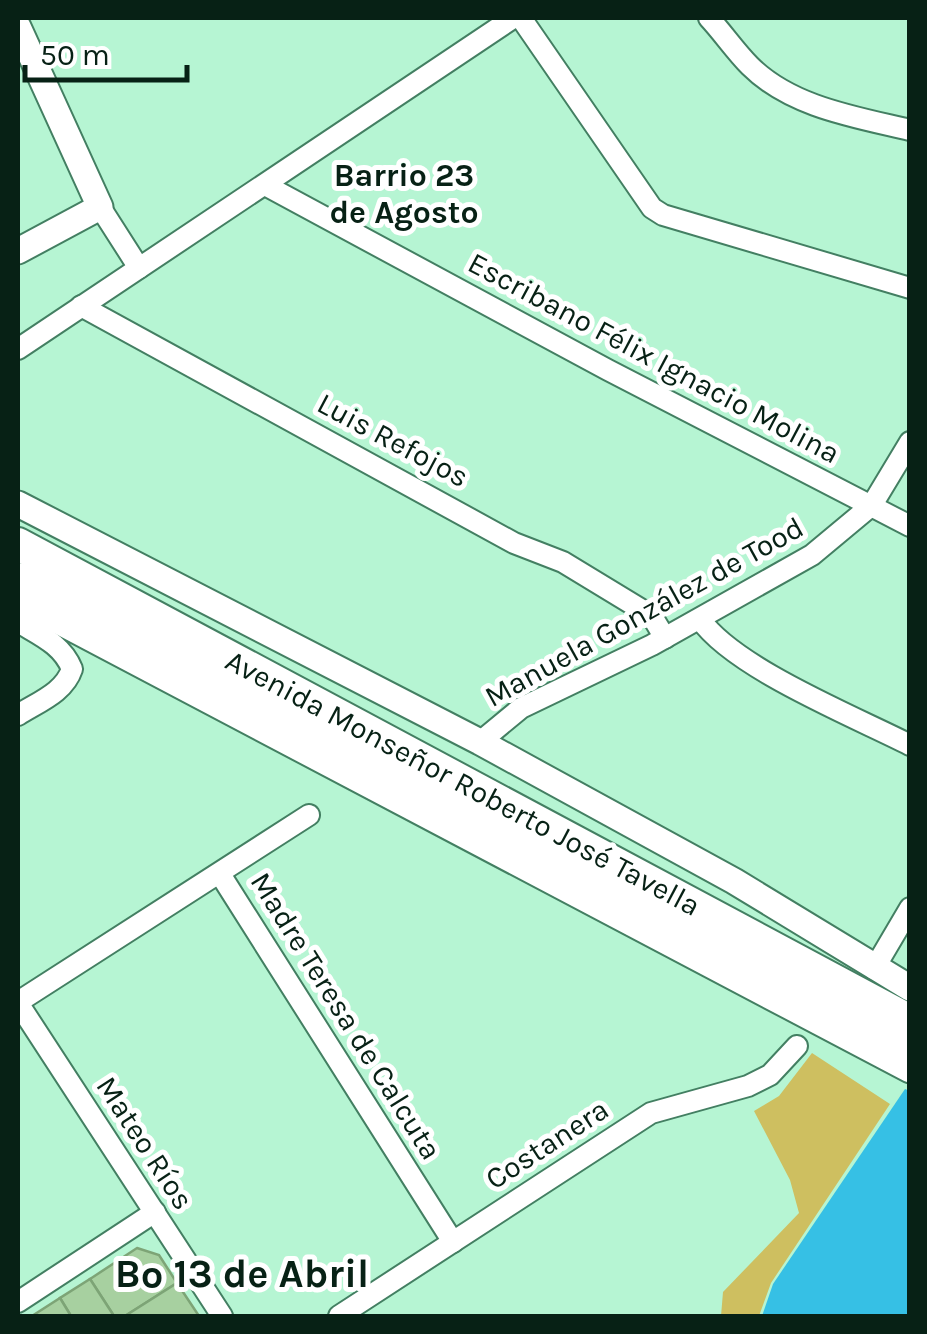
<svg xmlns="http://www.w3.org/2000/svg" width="927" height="1334" font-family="Karla,sans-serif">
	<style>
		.green { fill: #cebf60 }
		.water { fill: #36c0e5 }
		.building { fill: #a7d0a0; stroke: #7da476; stroke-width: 2.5 }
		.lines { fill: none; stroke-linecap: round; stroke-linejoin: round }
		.minor-casing { stroke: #437f62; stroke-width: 24 }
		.tertiary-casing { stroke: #437f62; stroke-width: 29 }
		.trunk-casing { stroke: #437f62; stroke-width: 36 }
		.minor { stroke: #fff; stroke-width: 20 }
		.tertiary { stroke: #fff; stroke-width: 25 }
		.trunk { stroke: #fff; stroke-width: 32 }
		.labels { text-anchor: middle; stroke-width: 10; stroke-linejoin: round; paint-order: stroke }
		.street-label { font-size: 30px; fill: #072115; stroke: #fff }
		.neighbourhood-label { font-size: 32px; font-weight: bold; fill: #072115; stroke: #fff }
		.district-label { font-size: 40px; font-weight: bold; fill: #072115; stroke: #fff }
	</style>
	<rect width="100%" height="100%" fill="#b6f5d3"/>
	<!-- green -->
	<path class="green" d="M 812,1053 L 890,1104 L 771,1283 L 759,1316 L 721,1316 L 723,1292 L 799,1213 L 790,1180 L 754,1111 L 779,1096 Z"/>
	<!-- water -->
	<path class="water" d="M 905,1089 L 910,1091 L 909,1316 L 762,1316 L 773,1284 Z"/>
	<!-- building -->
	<g class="building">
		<path d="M 137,1248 L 159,1255 L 177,1283 L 125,1316 L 114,1316 L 90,1279 Z"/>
		<path d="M 90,1279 L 114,1316 L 71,1316 L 60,1298 Z"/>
		<path d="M 177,1283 L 199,1316 L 125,1316 Z"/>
		<path d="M 60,1298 L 71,1316 L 32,1316 Z"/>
	</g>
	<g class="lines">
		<defs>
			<g id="minor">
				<path d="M 521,18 L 652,208 L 663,215 L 910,288"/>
				<path d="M 709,18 C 723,33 735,51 750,66 C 791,107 855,117 910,130"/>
				<path d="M 265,185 L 608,370 L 910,526"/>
				<path d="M 100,207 L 139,268"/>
				<path d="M 81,306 L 514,543 L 563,562 L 642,610 L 653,618 L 665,638"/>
				<path d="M 18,349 L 513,18"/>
				<path d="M 700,619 C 734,668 853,716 910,745"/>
				<path d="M 18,622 C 39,635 62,644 72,669 C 64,693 38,702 18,715"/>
				<path d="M 480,742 L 521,708 L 652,645 L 812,555 L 872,505 L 910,442"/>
				<path d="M 220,874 L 453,1242"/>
				<path d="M 874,969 L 910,908"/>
				<path d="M 18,1002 L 309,815"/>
				<path d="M 18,1003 L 222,1316"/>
				<path d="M 18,1302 L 155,1212"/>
				<path d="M 339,1316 L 651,1113 L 748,1086 L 770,1075 L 797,1046"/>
			</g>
			<g id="tertiary">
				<path d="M 18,27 L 100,207 L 18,251"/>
				<path d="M 18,504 L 480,742 L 734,881 L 910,988"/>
				<path d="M 18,600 L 910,1070"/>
			</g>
			<g id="trunk">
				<path d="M 18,544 L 910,1021"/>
				<path d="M 18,579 L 418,785 L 910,1047"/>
			</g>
		</defs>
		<!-- minor casing -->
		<use href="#minor" class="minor-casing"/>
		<!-- tertiary casing -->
		<use href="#tertiary" class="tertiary-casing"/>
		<!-- trunk casing -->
		<use href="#trunk" class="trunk-casing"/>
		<!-- minor -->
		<use href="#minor" class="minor"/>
		<!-- tertiary -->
		<use href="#tertiary" class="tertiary"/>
		<!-- trunk -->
		<use href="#trunk" class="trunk"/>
	</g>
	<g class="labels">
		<!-- street labels -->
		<g class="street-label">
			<text transform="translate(654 358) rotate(28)" y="10">Escribano Félix Ignacio Molina</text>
			<text transform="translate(393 440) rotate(28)" y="10">Luis Refojos</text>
			<text transform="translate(644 612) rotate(-29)" y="10">Manuela González de Tood</text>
			<text transform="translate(463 783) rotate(28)" y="10">Avenida Monseñor Roberto José Tavella</text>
			<text transform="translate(346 1016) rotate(58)" y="10">Madre Teresa de Calcuta</text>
			<text transform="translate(145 1143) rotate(57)" y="10">Mateo Ríos</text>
			<text transform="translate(547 1144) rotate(-33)" y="10">Costanera</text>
		</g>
		<!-- neighbourhood labels -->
		<g class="neighbourhood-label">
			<text x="404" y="186">Barrio 23<tspan x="404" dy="37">de Agosto</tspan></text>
		</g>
		<!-- district labels -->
		<g class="district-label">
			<text x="242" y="1287">Bº 13 de Abril</text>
		</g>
	</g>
	<!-- border -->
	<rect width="927" height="1334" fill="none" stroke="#072115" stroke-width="40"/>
	<!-- scale -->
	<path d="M25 65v15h162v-15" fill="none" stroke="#072115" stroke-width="5"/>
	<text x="40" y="65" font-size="30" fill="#072115" stroke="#ffffff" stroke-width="8" paint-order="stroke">50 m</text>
</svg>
